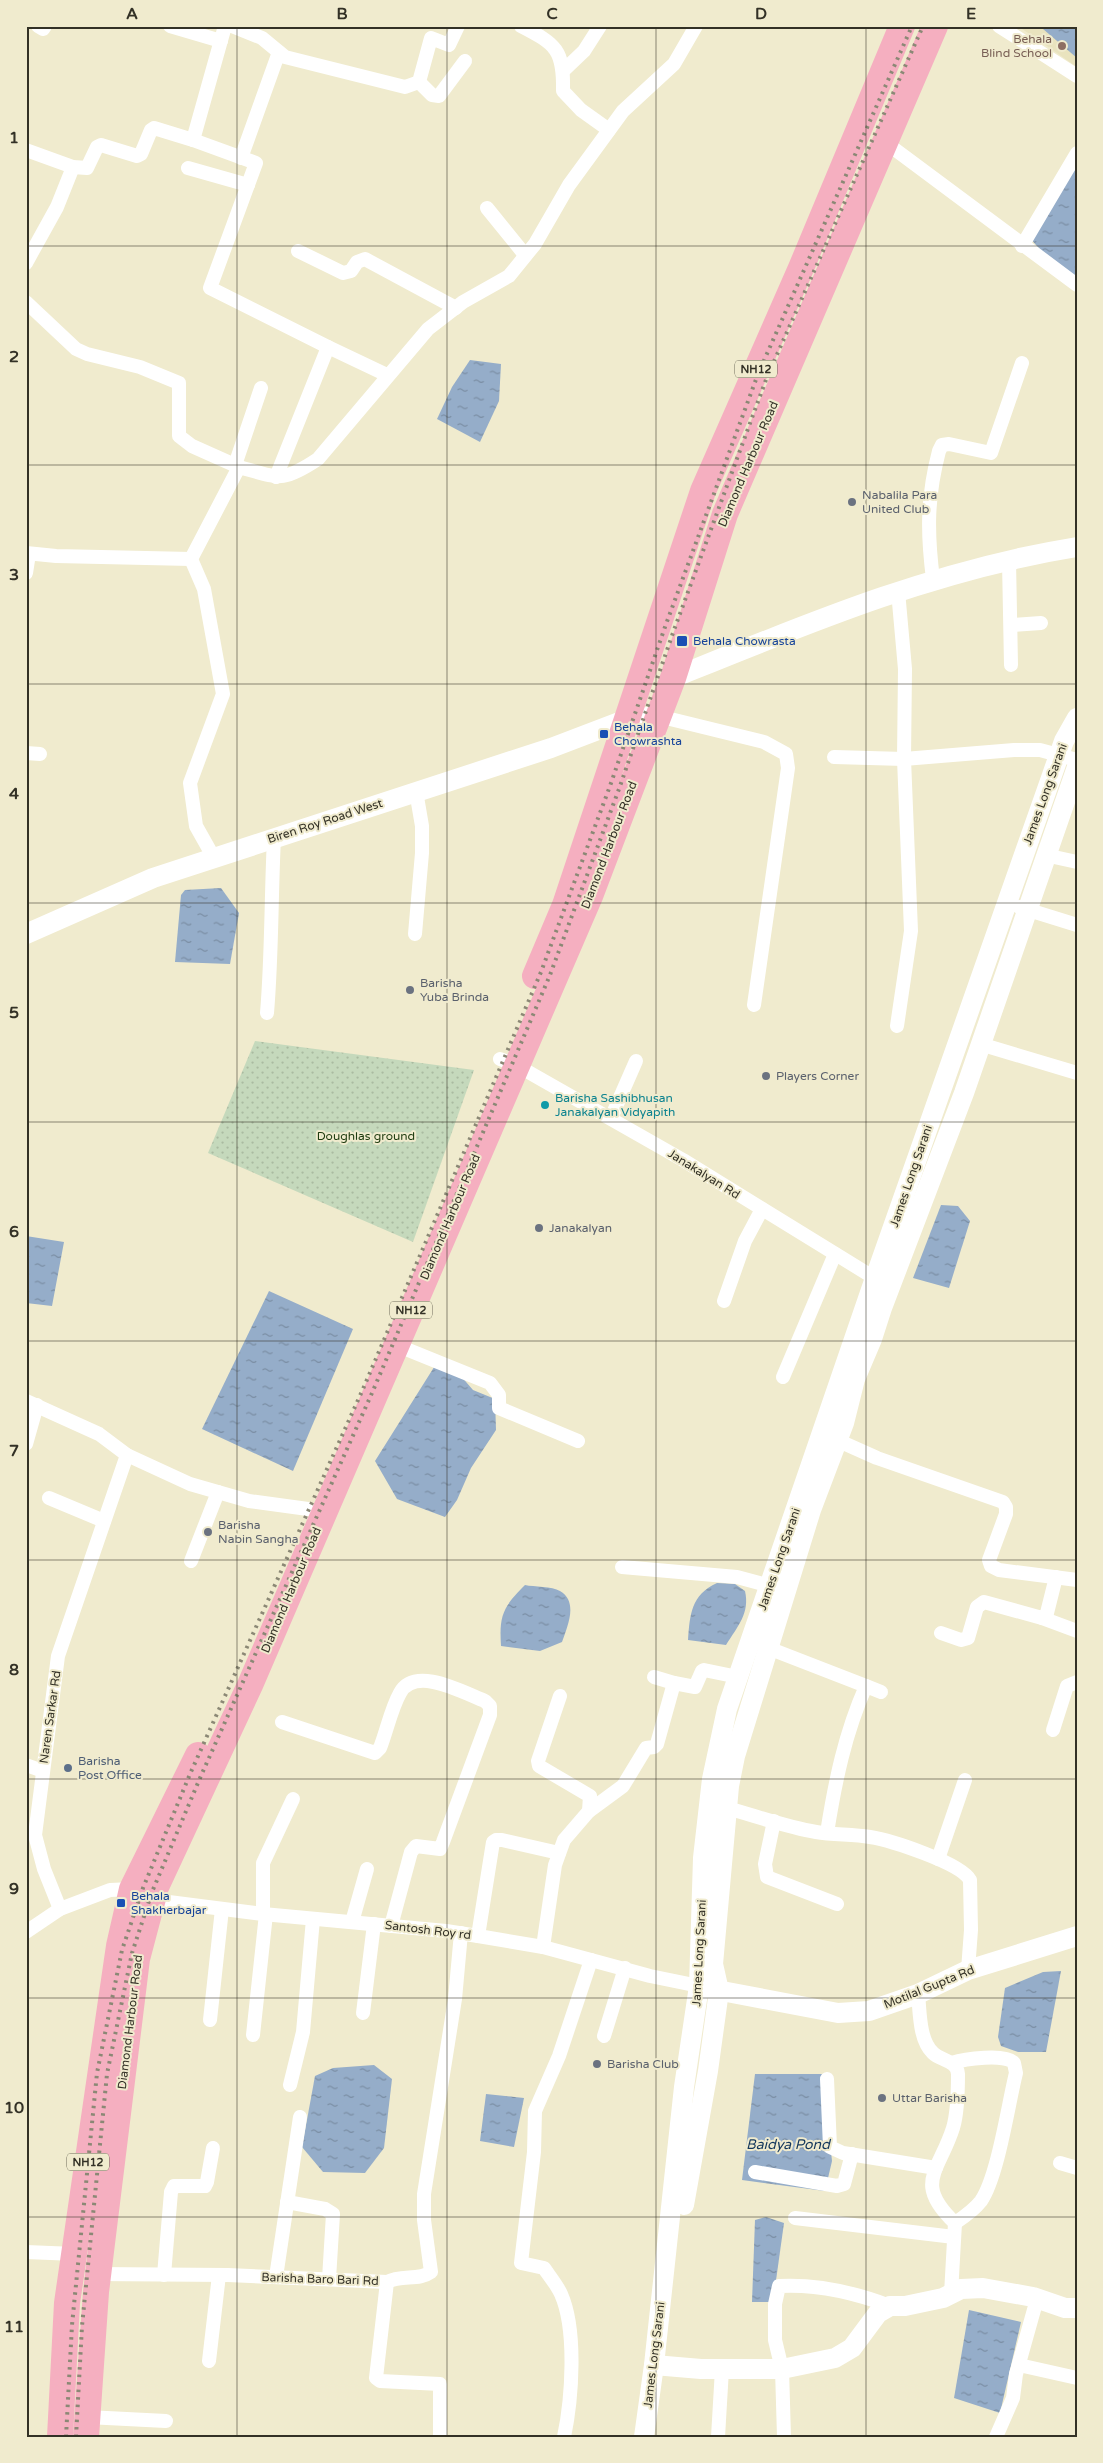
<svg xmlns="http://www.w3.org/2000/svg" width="1103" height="2463" font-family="'Varela Round',sans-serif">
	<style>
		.built { fill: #e9e3be }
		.grass { fill: url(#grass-dots) }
		.water { fill: url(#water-ripples) }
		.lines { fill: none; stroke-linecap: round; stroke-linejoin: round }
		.street { stroke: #fff; stroke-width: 14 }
		.secondary { stroke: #fff; stroke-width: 20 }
		.highway { stroke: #f5afc0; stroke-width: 26 }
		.rail { stroke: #8b8875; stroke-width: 4; stroke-dasharray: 2.5 5; stroke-linecap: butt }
		.grid { fill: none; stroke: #333126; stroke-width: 1; stroke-opacity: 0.55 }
		.education-dot { fill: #8d6e63; stroke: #f0ebce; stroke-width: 2 }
		.worship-dot { fill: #6b7280; stroke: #f0ebce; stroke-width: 2 }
		.transit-dot { fill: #1a4fb4; stroke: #f0ebce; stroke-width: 2 }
		.culture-dot { fill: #0f9aa8; stroke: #f0ebce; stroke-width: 2 }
		.service-dot { fill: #5c6f8a; stroke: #f0ebce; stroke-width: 2 }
		.labels { text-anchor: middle; stroke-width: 4; stroke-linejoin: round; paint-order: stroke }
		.shield { fill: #f0ebce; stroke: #6c6958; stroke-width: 1 }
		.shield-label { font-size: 11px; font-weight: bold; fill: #333126 }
		.education-label { font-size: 12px; fill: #785e54; stroke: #f0ebce; text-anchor: end }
		.street-label { font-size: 12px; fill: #333126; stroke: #f0ebce }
		.worship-label { font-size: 12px; fill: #5b616d; stroke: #f0ebce; text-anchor: start }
		.transit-label { font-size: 12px; fill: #164399; stroke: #f0ebce; text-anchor: start }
		.culture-label { font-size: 12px; fill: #0d838f; stroke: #f0ebce; text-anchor: start }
		.park-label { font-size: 12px; fill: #1e3b0f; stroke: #f0ebce }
		.service-label { font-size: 12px; fill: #4e5e75; stroke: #f0ebce; text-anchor: start }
		.water-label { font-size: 14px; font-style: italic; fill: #12365b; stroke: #f0ebce }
		.neatline { fill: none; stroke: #333126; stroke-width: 2 }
		.grid-label { font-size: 16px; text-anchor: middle; font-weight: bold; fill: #333126 }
	</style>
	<defs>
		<pattern id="grass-dots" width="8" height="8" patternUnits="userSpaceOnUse" patternTransform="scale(1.25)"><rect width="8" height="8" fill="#c5d9bc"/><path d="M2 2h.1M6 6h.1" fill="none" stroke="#aabba1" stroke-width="1.8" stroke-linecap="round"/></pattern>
		<pattern id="water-ripples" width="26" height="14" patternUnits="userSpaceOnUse" patternTransform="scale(1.25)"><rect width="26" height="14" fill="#95adc9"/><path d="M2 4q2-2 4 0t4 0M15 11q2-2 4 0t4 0" fill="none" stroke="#7a8da3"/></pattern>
	</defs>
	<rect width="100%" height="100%" fill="#f0ebce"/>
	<!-- built -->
	<path class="built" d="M 1018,26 L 1077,26 L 1077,67 Z"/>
	<!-- grass -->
	<path class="grass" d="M 255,1041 L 474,1070 L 413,1242 L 208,1153 Z"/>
	<!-- water -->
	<g class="water">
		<path d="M 1044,26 L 1077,26 L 1077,58 L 1043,29 Z"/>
		<path d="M 1077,163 L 1077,278 L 1056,268 L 1030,238 Z"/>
		<path d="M 470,360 L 501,364 L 499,401 L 480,442 L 437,419 L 452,387 Z"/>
		<path d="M 221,888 L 239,913 L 230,964 L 175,962 L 181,895 L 185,890 Z"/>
		<path d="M 941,1205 L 958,1206 L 970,1221 L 949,1288 L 913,1278 Z"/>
		<path d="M 26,1236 L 64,1242 L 52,1306 L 26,1303 Z"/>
		<path d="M 269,1291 L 353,1329 L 293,1471 L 202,1429 Z"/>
		<path d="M 436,1364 L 460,1375 L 473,1390 L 495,1399 L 496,1430 L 471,1468 L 457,1500 L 445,1517 L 397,1499 L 375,1461 Z"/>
		<path d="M 717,1583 L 735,1584 L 745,1591 C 750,1613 738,1626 726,1645 L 688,1640 C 690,1614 691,1595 717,1583 Z"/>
		<path d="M 525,1585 C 534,1587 552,1586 560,1591 C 579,1602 567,1627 562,1642 L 540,1651 L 501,1646 C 499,1615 503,1607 525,1585 Z"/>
		<path d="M 1061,1971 L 1046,2052 L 1018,2052 L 1001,2046 L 998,2037 L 1005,1988 L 1043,1972 Z"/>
		<path d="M 374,2065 L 392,2079 L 384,2148 L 365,2173 L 323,2172 L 302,2147 L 315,2076 L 333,2068 Z"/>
		<path d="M 755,2074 L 823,2074 L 832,2161 L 825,2191 L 742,2180 Z"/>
		<path d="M 486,2094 L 524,2098 L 514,2147 L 480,2141 Z"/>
		<path d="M 766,2217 L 784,2223 L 773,2302 L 752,2302 L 755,2220 Z"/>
		<path d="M 969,2310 L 1021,2322 L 1000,2413 L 954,2398 Z"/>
	</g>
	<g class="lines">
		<!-- street -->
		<g class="street">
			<path d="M 38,26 L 43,29 L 45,26"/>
			<path d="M 170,26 L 221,41"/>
			<path d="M 225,26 L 193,140 L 256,163 L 210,288 L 328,347 L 276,477"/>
			<path d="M 232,26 L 262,38 L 285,57 L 405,87 L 419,82 L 431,38 L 449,45 L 458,26"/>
			<path d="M 521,26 C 556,44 564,50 563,91 L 581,110 L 609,130"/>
			<path d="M 999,26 L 1077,76"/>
			<path d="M 563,71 L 584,51 L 600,26"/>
			<path d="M 419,82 L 432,95 L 439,96 L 465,61"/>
			<path d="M 885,142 L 1077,285"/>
			<path d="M 26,150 L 73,167 L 87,168 L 97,147 L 101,145 L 137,156 L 141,154 L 151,130 L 154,128 L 193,140"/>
			<path d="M 241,158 L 279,52"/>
			<path d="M 188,168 L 248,185"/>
			<path d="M 487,208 L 525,255"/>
			<path d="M 1022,246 L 1077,153"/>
			<path d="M 298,251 L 343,273 L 351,271 L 357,262 L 365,259 L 456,308"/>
			<path d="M 26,263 L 57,207 L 73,167"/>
			<path d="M 26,302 L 76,349 L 87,354 L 140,367 L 179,383 L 179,436 L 192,446 L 239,467"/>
			<path d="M 328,347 L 387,375"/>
			<path d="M 235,465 L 261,388"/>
			<path d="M 26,553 L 56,556 L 191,559"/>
			<path d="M 191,559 L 239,467 C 279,478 282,483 318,459 L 428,329 L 463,302 L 509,276 L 535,244 L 569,185 L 623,111 L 674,64 L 696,26"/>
			<path d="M 191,559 L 204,589 L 223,694 L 190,783 L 196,826 L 214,858"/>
			<path d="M 1009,561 L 1011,665"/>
			<path d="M 26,573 L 29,554"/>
			<path d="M 933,579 C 927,532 927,497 939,451 L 942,445 L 949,444 L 991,453 L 1022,363"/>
			<path d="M 1011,625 L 1041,623"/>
			<path d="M 658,716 L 764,742 L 786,754 L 788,768 L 754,1005"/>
			<path d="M 26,753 L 40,754"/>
			<path d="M 834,757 L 904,759 L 1014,750 L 1040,750 L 1077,760"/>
			<path d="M 1045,855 L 1077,862"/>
			<path d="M 1019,907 L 1077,925"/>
			<path d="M 415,934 L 422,853 L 422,826 L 416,791"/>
			<path d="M 267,1013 C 272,954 271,897 274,838"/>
			<path d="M 897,1026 L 911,931 L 904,759 L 905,669 L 898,591"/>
			<path d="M 980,1044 L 1077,1073"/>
			<path d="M 500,1059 L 516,1065 L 683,1160 L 881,1282"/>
			<path d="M 611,1118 L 636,1061"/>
			<path d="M 724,1301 L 745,1241 L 762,1209"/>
			<path d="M 396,1345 L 490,1383 L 499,1395 L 499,1408 L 578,1441"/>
			<path d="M 783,1377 L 835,1254"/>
			<path d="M 26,1401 L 99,1434 L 127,1455 L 190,1484 L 249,1501 L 308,1509"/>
			<path d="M 830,1437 L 877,1458 L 1003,1502 L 1006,1507 L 1006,1514 L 989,1560 L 991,1566 L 999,1570 L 1077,1580"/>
			<path d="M 26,1444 L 37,1405"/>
			<path d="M 127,1455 L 58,1656 L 35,1835 L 44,1869 L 60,1909 L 110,1890 L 132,1889 L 153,1900 L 263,1914 L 446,1931 L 478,1936 L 543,1947 L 650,1976 L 699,1986"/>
			<path d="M 49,1498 L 104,1521"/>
			<path d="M 191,1561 L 218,1492"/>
			<path d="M 622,1567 L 737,1577 L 770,1586"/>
			<path d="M 1042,1618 L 1077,1631"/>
			<path d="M 941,1633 L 961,1640 L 968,1638 L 977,1607 L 984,1602 L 1042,1618 L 1046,1617 L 1056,1577"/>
			<path d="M 768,1648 L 866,1686 C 845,1733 835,1782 827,1833"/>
			<path d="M 654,1677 L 674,1683"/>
			<path d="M 866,1686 L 881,1692"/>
			<path d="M 560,1696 L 538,1761 L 539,1766 L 590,1796 L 589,1811"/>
			<path d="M 282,1722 L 375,1753 L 380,1748 C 387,1730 391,1709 400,1693 C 415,1665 464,1693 485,1701 L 490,1706 L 490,1715 L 443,1842 L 440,1849 L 416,1846 L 411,1852 L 391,1926"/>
			<path d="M 1053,1730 L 1067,1686 L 1077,1682"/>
			<path d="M 26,1765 L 43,1771"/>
			<path d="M 727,1808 C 756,1816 786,1827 816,1832 C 834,1835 852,1834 870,1837 C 890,1840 961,1863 970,1880 L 971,1930 L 968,1970"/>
			<path d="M 774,1821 L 765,1864 L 767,1877 L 837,1904"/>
			<path d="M 938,1859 L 965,1780"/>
			<path d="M 263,1914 L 263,1863 L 293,1799"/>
			<path d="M 352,1922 L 367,1869"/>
			<path d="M 26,1932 L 60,1909"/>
			<path d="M 478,1936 L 493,1842 L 496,1840 L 502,1840 L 559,1853"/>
			<path d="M 543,1947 L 555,1865 L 564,1840 L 589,1811 L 623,1786 L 646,1748 L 654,1747 L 657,1744 L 674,1683 L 695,1687 L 702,1671 L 704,1670 L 738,1677"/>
			<path d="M 918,1994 C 920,2012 919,2040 933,2053 C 941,2061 957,2060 958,2074 C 958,2087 957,2115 953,2128 C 939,2172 913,2183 955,2223 L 951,2294"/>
			<path d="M 363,2013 L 374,1924"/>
			<path d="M 210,2020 L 222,1909"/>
			<path d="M 253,2035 L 266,1914"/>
			<path d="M 604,2036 L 625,1968"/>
			<path d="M 952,2063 C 964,2059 1006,2053 1014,2063 L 1016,2073 C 1008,2105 998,2176 981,2201 C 974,2210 964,2217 955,2223"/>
			<path d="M 827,2079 L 830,2147 L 843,2153 L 936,2168"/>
			<path d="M 290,2085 L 303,2032 L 313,1919"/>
			<path d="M 1060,2163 L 1077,2168"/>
			<path d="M 755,2172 L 837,2186 L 844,2184 L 852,2154"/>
			<path d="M 287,2202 L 325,2209 L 333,2214 L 329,2279"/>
			<path d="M 795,2218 L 954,2237"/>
			<path d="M 26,2252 L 75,2254"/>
			<path d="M 93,2274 L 228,2275 L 387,2282 L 376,2378 L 380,2381 L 440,2384 L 440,2437"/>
			<path d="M 164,2275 L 171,2192 L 174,2186 L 205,2186 L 207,2182 L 213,2148"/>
			<path d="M 276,2277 L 300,2117"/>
			<path d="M 387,2282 C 401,2274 419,2281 431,2272 L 424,2220 L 424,2194 L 455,1999 L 461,1933"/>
			<path d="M 209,2361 L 219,2275"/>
			<path d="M 1019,2365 L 1077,2378"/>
			<path d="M 87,2417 L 166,2421"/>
			<path d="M 564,2437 C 572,2399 577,2330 561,2294 C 557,2285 550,2277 544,2268 L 521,2263 L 534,2152 L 535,2111 L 559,2056 L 591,1960"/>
			<path d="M 718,2437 L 722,2369"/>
			<path d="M 784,2437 L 782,2369 L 775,2340 L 775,2304 L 779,2286 C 816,2284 856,2293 890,2306"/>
			<path d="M 996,2437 L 1013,2398 L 1016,2374 L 1037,2299"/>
		</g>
		<!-- secondary -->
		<g class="secondary">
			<path d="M 673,678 C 806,624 934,570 1077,547"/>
			<path d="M 26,934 L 153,878 L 551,748 L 627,719 L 658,716"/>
			<path d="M 706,1988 L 838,2013 L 869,2011 L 918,1994 L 968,1970 L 1077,1936"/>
			<path d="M 684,2205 L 708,2071 L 719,1991 L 713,1964 L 729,1786 L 735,1756 L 811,1510 L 844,1423 L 855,1379 L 872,1339 L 882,1308 L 964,1093 L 1077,767"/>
			<path d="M 654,2365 L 701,2369 L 782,2369 L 835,2358 L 852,2348 L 878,2313 L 890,2306 L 905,2306 L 943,2298 L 961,2289 L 983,2288 L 1033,2297 L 1065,2308 L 1077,2308"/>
			<path d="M 644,2437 L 654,2365 L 684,2087 L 699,1986 L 703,1858 L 712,1779 L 727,1709 L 875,1278 L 1064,741 L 1077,718"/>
		</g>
		<!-- highway -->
		<g class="highway">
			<path d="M 535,976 L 565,905 L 703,491 L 801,268 L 902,26"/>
			<path d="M 60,2437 L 67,2303 L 119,1946 L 132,1889 L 198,1755"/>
			<path d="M 86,2437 L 96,2292 L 137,1959 L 156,1887 L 250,1685 L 590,896 L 673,678 L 725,514 L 935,26"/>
		</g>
		<!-- rail -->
		<g class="rail">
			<path d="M 66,2437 L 72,2325 L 97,2073 L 122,1950 L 143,1888 L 190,1774 L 363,1389 L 541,972 L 610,786 L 665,627 L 758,374 L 912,26"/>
			<path d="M 76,2437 L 82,2326 L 107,2074 L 132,1953 L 152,1892 L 200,1778 L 372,1393 L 550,975 L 619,789 L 674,630 L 767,377 L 923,26"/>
		</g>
	</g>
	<!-- grid -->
	<path class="grid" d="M 237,26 L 237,2437M 447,26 L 447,2437M 656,26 L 656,2437M 866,26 L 866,2437M 26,246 L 1077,246M 26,465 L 1077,465M 26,684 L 1077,684M 26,903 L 1077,903M 26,1122 L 1077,1122M 26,1341 L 1077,1341M 26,1560 L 1077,1560M 26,1779 L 1077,1779M 26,1998 L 1077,1998M 26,2217 L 1077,2217"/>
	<!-- markers -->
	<circle class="education-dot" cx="1062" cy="46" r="5"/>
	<g class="worship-dot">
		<circle cx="852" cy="502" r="5"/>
		<circle cx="410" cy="990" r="5"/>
		<circle cx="766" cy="1076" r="5"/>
		<circle cx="539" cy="1228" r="5"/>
		<circle cx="208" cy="1532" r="5"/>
		<circle cx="597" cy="2064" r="5"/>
		<circle cx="882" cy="2098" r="5"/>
	</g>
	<g class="transit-dot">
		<rect x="676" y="635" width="12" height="12" rx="2.5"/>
		<rect x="599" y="729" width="10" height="10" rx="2.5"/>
		<rect x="116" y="1898" width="10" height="10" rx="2.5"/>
	</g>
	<circle class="culture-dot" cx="545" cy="1105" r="5"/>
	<circle class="service-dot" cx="68" cy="1768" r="5"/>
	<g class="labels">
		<!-- shield labels -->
		<g class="shield">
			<rect x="735" y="360.5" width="42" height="17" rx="4"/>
			<rect x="390" y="1301.5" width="42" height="17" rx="4"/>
			<rect x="67" y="2153.5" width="42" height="17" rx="4"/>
		</g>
		<g class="shield-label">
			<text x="756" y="373">NH12</text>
			<text x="411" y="1314">NH12</text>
			<text x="88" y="2166">NH12</text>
		</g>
		<!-- education labels -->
		<g class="education-label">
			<text x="1052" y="43">Behala<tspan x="1052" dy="14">Blind School</tspan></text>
		</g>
		<!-- street labels -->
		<g class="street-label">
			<text transform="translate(748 464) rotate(-67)" y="4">Diamond Harbour Road</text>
			<text transform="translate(1045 794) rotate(-70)" y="4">James Long Sarani</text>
			<text transform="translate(325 821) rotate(-18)" y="4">Biren Roy Road West</text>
			<text transform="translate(609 845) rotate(-69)" y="4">Diamond Harbour Road</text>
			<text transform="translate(704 1174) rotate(32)" y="4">Janakalyan Rd</text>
			<text transform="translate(911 1176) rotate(-71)" y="4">James Long Sarani</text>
			<text transform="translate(450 1217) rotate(-67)" y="4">Diamond Harbour Road</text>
			<text transform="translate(779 1559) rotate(-71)" y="4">James Long Sarani</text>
			<text transform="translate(291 1590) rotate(-67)" y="4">Diamond Harbour Road</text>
			<text transform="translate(50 1717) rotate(-82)" y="4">Naren Sarkar Rd</text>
			<text transform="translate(428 1930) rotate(7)" y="4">Santosh Roy rd</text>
			<text transform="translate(699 1953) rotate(-87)" y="4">James Long Sarani</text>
			<text transform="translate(929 1987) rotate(-22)" y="4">Motilal Gupta Rd</text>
			<text transform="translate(130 2022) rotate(-83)" y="4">Diamond Harbour Road</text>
			<text transform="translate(320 2279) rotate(2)" y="4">Barisha Baro Bari Rd</text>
			<text transform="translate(654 2355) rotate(-83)" y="4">James Long Sarani</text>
		</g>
		<!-- worship labels -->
		<g class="worship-label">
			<text x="862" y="499">Nabalila Para<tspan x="862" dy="14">United Club</tspan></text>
			<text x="420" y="987">Barisha<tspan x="420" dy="14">Yuba Brinda</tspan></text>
			<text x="776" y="1080">Players Corner</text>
			<text x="549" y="1232">Janakalyan</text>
			<text x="218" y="1529">Barisha<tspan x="218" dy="14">Nabin Sangha</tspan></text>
			<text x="607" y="2068">Barisha Club</text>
			<text x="892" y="2102">Uttar Barisha</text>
		</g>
		<!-- transit labels -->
		<g class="transit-label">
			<text x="693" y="645">Behala Chowrasta</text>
			<text x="614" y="731">Behala<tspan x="614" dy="14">Chowrashta</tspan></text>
			<text x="131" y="1900">Behala<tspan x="131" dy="14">Shakherbajar</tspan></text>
		</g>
		<!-- culture labels -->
		<g class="culture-label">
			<text x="555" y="1102">Barisha Sashibhusan<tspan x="555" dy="14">Janakalyan Vidyapith</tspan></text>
		</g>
		<!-- park labels -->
		<g class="park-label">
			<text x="366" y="1140">Doughlas ground</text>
		</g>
		<!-- service labels -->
		<g class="service-label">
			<text x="78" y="1765">Barisha<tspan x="78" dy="14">Post Office</tspan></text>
		</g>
		<!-- water labels -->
		<g class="water-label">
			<text x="788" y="2149">Baidya Pond</text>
		</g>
	</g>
	<!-- border -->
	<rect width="1103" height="2463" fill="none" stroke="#f0ebce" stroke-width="55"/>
	<rect x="28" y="28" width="1048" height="2408" class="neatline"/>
	<g class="grid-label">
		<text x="132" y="19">A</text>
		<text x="342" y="19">B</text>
		<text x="552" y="19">C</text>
		<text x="761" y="19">D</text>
		<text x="971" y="19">E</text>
		<text x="14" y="143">1</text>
		<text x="14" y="362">2</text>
		<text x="14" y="580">3</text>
		<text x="14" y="799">4</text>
		<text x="14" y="1018">5</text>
		<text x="14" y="1237">6</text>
		<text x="14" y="1456">7</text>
		<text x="14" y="1675">8</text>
		<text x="14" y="1894">9</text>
		<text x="14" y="2113">10</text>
		<text x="14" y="2332">11</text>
	</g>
</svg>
